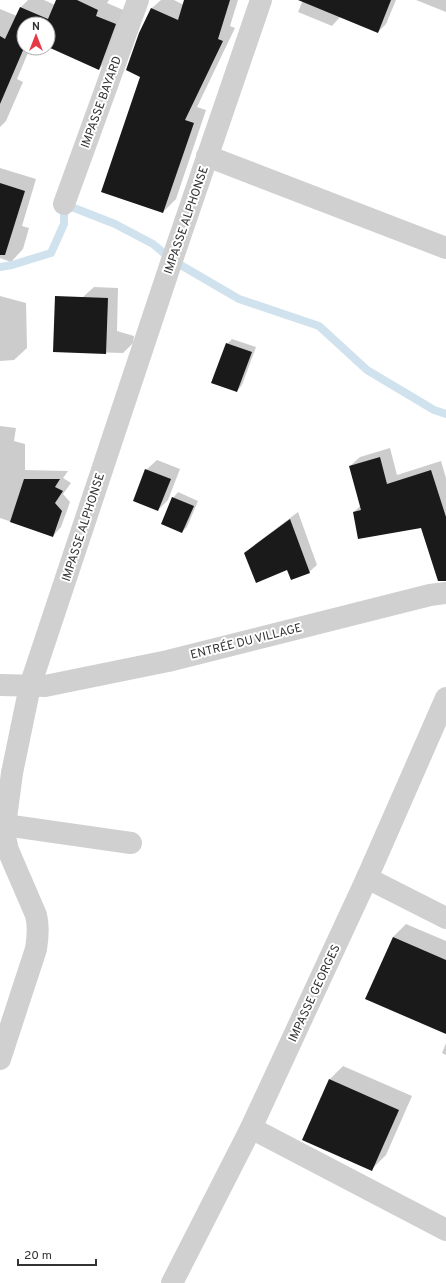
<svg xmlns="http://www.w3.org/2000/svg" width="446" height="1283" font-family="Overpass,sans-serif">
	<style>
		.shadow { fill: #0003 }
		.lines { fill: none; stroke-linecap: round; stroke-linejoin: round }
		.stream { stroke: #cfe2ee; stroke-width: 8 }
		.building { fill: #1a1a1a }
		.minor { stroke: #d0d0d0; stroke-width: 22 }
		.labels { text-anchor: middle; stroke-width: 4; stroke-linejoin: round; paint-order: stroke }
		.street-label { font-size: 12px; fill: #333; stroke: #fff }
	</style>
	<rect width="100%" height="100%" fill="#fff"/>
	<!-- shadow -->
	<g class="shadow">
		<path d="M 28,0 L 44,0 L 55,5 L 57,0 L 109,0 L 107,3 L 128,12 L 111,57 L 99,69 L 48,46 L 48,24 L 24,24 L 24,48 L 30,48 L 17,79 L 23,82 L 6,121 L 0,127 L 0,9 L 17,16 L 21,7 Z"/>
		<path d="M 161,0 L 174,0 L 184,5 L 185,0 L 238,0 L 230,26 L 235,28 L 197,107 L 206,110 L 176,199 L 163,212 L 142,77 L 140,33 L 152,8 Z"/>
		<path d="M 303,0 L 396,0 L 386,24 L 378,32 L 340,17 L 332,26 L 298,12 Z"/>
		<path d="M 416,0 L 446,0 L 446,12 Z"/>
		<path d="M 0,168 L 36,179 L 22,226 L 29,228 L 23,249 L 11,262 L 0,258 Z"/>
		<path d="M 94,287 L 118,288 L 117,331 L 134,336 L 133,343 L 123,353 L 54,351 L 83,297 Z"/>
		<path d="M 0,296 L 26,303 L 27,348 L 14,360 L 0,361 Z"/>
		<path d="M 232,339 L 256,347 L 242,385 L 237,391 L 227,344 Z"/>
		<path d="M 0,426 L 16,428 L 14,441 L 25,444 L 25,470 L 68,471 L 63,478 L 71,483 L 63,494 L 70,502 L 61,527 L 53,536 L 0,518 Z"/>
		<path d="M 390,448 L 397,475 L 441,461 L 446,478 L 446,550 L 422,527 L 354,512 L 361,505 L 350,466 L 360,457 Z"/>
		<path d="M 157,460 L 180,469 L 168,500 L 158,510 L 146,470 Z"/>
		<path d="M 178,492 L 198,501 L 187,527 L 182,532 L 173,498 Z"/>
		<path d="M 298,512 L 317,565 L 309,572 L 288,569 L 245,554 L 253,546 Z"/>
		<path d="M 406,924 L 446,941 L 446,1033 L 367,998 L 393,937 Z"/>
		<path d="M 446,1043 L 446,1055 L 442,1053 Z"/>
		<path d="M 343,1066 L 412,1096 L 386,1155 L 372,1169 L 329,1080 Z"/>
	</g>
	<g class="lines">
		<!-- stream -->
		<path class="stream" d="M 0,267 L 12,265 L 51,253 L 64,224 L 64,204 L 115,224 L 153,244 L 172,260 L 239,299 L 319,326 L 367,370 L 434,410 L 446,414"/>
	</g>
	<!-- building -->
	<g class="building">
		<path d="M 56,0 L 77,0 L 98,10 L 96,16 L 116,24 L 99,70 L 48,47 L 48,24 L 24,24 L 24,48 L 0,104 L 0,36 L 5,39 L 20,7 L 48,19 Z"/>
		<path d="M 184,0 L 230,0 L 218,39 L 223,41 L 185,120 L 194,123 L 163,213 L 101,192 L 140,77 L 126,70 L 139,33 L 151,8 L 178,20 Z"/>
		<path d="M 298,0 L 391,0 L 378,33 Z"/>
		<path d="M 0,183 L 25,191 L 5,255 L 0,255 Z"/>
		<path d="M 55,296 L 108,298 L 106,354 L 53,352 Z"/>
		<path d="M 226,343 L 252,352 L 237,392 L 211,383 Z"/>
		<path d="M 380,457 L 387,484 L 431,470 L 446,517 L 446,581 L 438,581 L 421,528 L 358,539 L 353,512 L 361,510 L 349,466 Z"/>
		<path d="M 145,469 L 171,479 L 158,511 L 133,501 Z"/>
		<path d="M 24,479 L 60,479 L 55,487 L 63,491 L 55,503 L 62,511 L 53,537 L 10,522 Z"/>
		<path d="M 172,497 L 194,506 L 182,533 L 161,524 Z"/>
		<path d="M 290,519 L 310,573 L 291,580 L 287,570 L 256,583 L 244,553 Z"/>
		<path d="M 393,937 L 446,960 L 446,1034 L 365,999 Z"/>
		<path d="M 329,1079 L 399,1110 L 372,1171 L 302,1140 Z"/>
	</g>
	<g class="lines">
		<!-- minor -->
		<g class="minor">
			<path d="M 207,156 L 446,248"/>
			<path d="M 64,204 L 138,0"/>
			<path d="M 0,685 L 45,686 L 168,661 L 430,595 L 446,593"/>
			<path d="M 5,825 L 131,843"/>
			<path d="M 367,878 L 446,918"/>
			<path d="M 0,1059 L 36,949 C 38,937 39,927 36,915 L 8,850 L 4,833 L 12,773 L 30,686 L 172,260 L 261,0"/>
			<path d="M 251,1128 L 446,1230"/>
			<path d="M 172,1283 L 251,1128 L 367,878 L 446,698"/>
		</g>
	</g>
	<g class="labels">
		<!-- street labels -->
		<g class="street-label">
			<text transform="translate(101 102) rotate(-70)" y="4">IMPASSE BAYARD</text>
			<text transform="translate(186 220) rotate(-71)" y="4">IMPASSE ALPHONSE</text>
			<text transform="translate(83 527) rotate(-72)" y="4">IMPASSE ALPHONSE</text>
			<text transform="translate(246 641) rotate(-14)" y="4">ENTRÉE DU VILLAGE</text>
			<text transform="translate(314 993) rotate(-65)" y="4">IMPASSE GEORGES</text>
		</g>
	</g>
	<!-- north arrow -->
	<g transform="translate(36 36)"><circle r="19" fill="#ffffff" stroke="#adadad"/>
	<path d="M0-3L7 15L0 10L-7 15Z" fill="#e63946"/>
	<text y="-6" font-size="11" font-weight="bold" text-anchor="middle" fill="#333333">N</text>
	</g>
	<!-- scale -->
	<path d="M18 1259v6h78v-6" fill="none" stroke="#333333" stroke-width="2"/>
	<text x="24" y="1259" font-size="12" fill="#333333" stroke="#ffffff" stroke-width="3" paint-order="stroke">20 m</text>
</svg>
